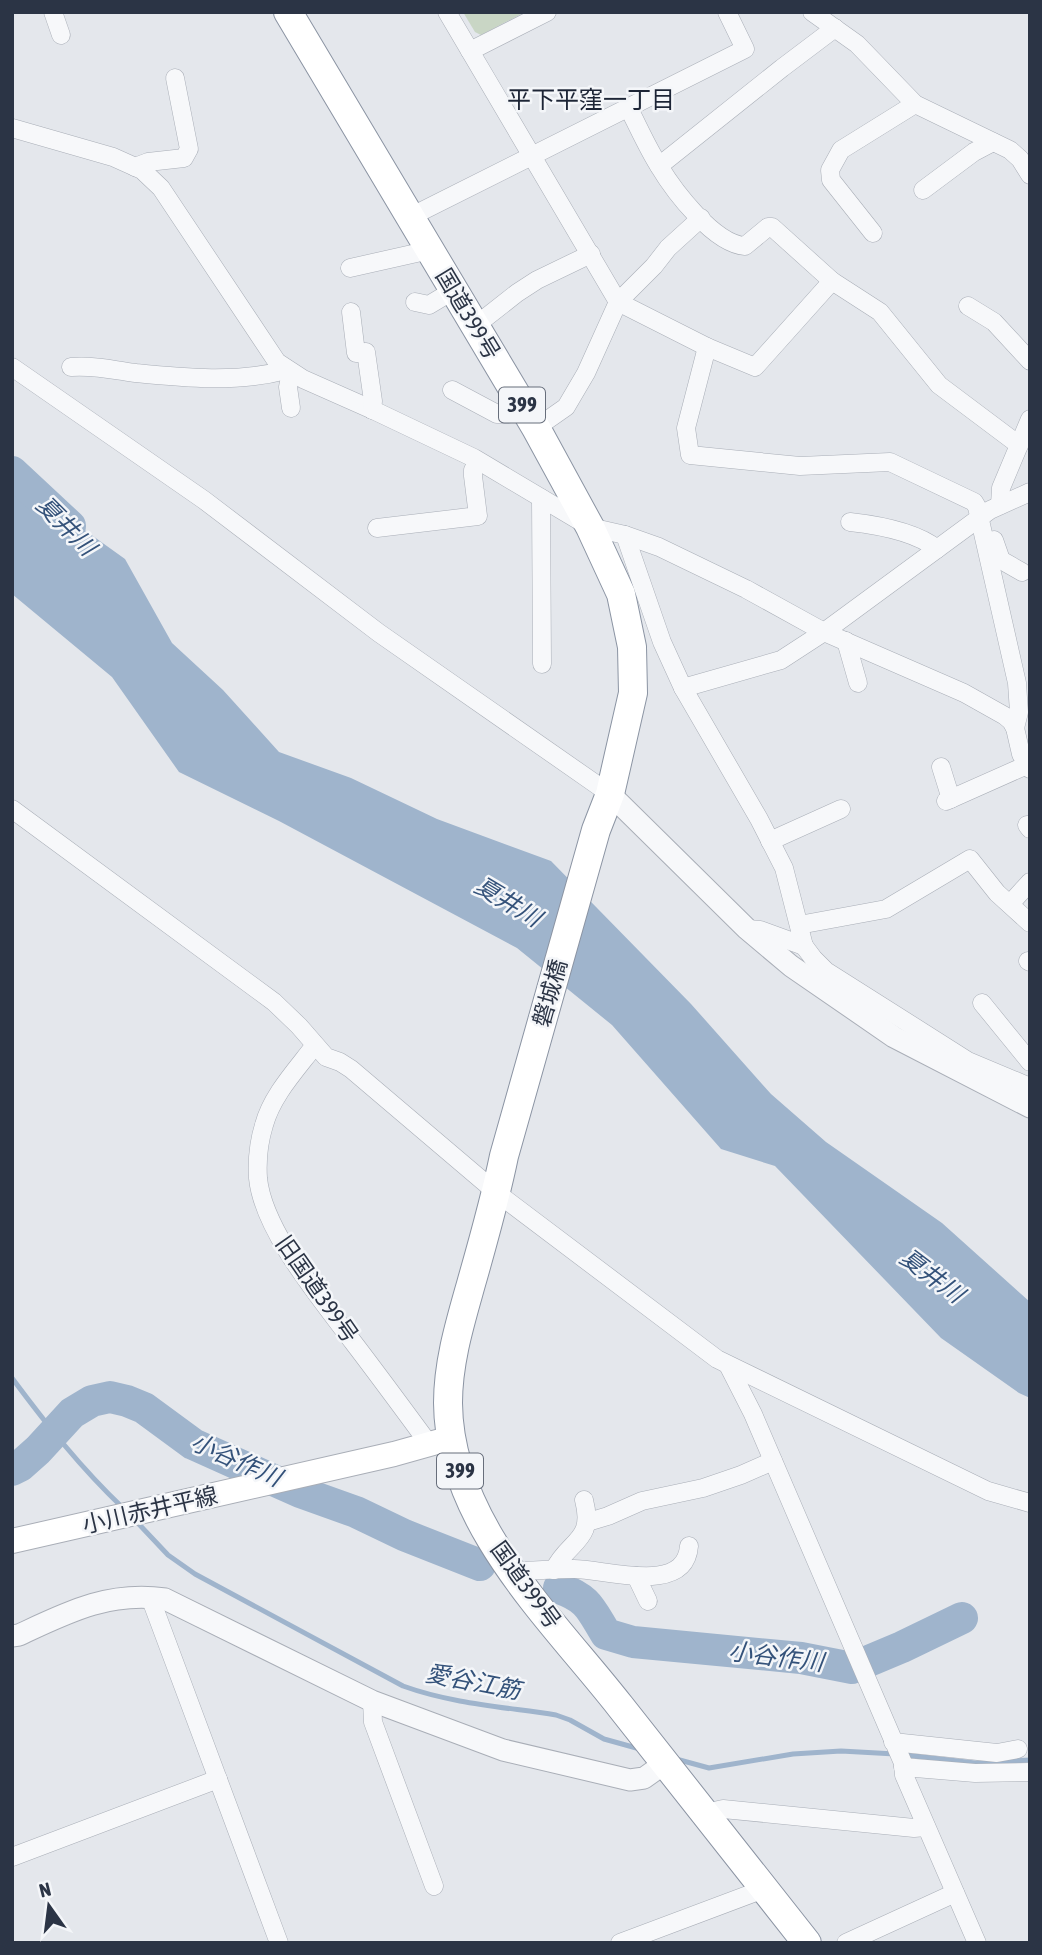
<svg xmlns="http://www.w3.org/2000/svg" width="1042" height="1955" font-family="'Asap Condensed','Noto Sans JP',sans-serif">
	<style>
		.green { fill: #c9d6c5 }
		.water { fill: #9fb4cc }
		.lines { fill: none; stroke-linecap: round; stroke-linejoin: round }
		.stream { stroke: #9fb4cc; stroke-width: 5 }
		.river { stroke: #9fb4cc; stroke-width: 32 }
		.minor-casing { stroke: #a9aeb7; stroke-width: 19 }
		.tertiary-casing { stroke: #a9aeb7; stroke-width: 23 }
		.secondary-casing { stroke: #a9aeb7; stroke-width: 26 }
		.trunk-casing { stroke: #8b94a3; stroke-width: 30 }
		.minor { stroke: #f7f8fa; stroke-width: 18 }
		.tertiary { stroke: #f7f8fa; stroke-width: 21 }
		.secondary { stroke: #fff; stroke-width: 24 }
		.trunk { stroke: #fff; stroke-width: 28 }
		.labels { text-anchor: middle; stroke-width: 5; stroke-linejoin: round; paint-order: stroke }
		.shield { fill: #f4f6f9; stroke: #676e7b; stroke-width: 2 }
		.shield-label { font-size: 21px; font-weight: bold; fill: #2b3445 }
		.street-label { font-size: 23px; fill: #2b3445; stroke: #f4f6f9 }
		.neighbourhood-label { font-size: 24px; fill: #1d2536; stroke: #f4f6f9 }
		.water-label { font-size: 24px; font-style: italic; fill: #34527a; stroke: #f4f6f9 }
	</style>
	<rect width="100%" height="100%" fill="#e4e7ec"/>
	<!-- green -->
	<path class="green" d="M 463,12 L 525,12 L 481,35 L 475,32 Z"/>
	<!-- water -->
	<path class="water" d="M 12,478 L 125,559 L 172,643 L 223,690 L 279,752 L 351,778 L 437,819 L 551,861 L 691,1004 L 771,1094 L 826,1142 L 942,1223 L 1030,1302 L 1030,1398 L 1019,1393 L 941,1338 L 775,1166 L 721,1149 L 612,1025 L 517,948 L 279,821 L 179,772 L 112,677 L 12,594 Z"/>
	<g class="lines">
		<!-- stream -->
		<g class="stream">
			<path d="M 12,1378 C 47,1425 80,1467 123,1508"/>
			<path d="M 135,1520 L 168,1555 L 195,1574 L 403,1686 C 453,1704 505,1707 556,1715 L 570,1720 L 604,1739 L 640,1749"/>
			<path d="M 905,1755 L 975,1763 L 1030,1760"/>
			<path d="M 676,1759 L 709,1768 L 793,1754 L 841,1751 L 895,1754"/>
		</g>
		<!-- river -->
		<g class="river">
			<path d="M 12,472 L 70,526"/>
			<path d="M 12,1470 L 20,1466 L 38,1450 L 72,1413 L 92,1401 L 110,1397 L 127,1401 L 144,1408 L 193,1444 L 300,1492 L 356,1512 L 404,1535 L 480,1565"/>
			<path d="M 559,1588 C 589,1599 590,1608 606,1634 L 633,1642 L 801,1658 L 852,1668 L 902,1647 L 962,1618"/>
		</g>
		<defs>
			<g id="minor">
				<path d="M 53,12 L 61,35"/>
				<path d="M 447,12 L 618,302 L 707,347 L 755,367 L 832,281"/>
				<path d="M 812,12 L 857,44 L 915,104 L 1010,150 L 1020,159 L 1030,175"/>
				<path d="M 470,51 L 547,12"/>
				<path d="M 628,107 C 638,126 647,147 659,166 C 674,191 714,244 745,246 L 768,227 L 772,227 L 832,281 L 880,312 L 939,385 L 1019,445"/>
				<path d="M 12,128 L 113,157 L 142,170 L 161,188 L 277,362 L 303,379 L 373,410 L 474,458 L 590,527 L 625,535 L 659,547 L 746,589 L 824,632 L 964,693 L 1005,716 L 1011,721 L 1015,728 L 1021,754 L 1030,769"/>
				<path d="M 659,166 L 782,68 L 835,28"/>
				<path d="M 135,167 L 148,162 L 184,158 L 189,149 L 175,78"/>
				<path d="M 923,190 L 974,152 L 993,142"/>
				<path d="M 410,217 L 745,49 L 727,12"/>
				<path d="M 873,233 L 831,180 L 830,170 L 841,150 L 915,104"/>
				<path d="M 350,268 L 430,250"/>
				<path d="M 415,302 L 429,305 L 454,290"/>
				<path d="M 968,306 L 994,322 L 1030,361"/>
				<path d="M 351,312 L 356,353 L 366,352 L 373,401 L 372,410"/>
				<path d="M 475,326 L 517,293 L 537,280 L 591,254"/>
				<path d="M 707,347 L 686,428 L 690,455 L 800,466 L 890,462 L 974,502 L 977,507 L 1017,683 L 1019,712 L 1015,728"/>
				<path d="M 12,367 L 204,500 L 379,633 L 610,794"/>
				<path d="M 71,367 C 92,365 115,370 136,373 C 185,378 238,383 286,370"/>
				<path d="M 452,390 L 497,414 L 508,414 L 523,407"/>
				<path d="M 291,408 L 288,387 L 291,372"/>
				<path d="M 536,428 L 566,407 L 586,373 L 618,302 L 654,266 L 668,248 L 701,218"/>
				<path d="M 541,498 L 542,664"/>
				<path d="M 1000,505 L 1001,488 L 1030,419"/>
				<path d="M 850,522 C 877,525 916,532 937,549"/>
				<path d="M 377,528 L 478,516 L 473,476 L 473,470 L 478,461"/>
				<path d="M 625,535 L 662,642 L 683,688 L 759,819 L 784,868 L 804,946 L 760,930 L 747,929"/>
				<path d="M 994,540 L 1001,560 L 1022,572"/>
				<path d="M 846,641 L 858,683"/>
				<path d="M 683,688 L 781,660 L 824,632 L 990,510 L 1030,492"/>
				<path d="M 941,767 L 951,799"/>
				<path d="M 946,801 L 1027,765"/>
				<path d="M 12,809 L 274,1002 L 299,1026 L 326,1057 L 340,1062 L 351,1069 L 497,1193 L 717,1359 L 988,1491 L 1030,1503"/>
				<path d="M 1027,825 L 1030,829"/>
				<path d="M 770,841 L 841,809"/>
				<path d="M 1010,904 L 1030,882"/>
				<path d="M 799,925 L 886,909 L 970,859 L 997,893 L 1030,923"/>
				<path d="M 804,946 L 813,958 L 826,971 L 968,1061 L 1030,1087"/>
				<path d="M 1028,961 L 1030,962"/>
				<path d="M 982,1003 L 1030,1062"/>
				<path d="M 315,1045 C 297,1069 272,1095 264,1125 C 259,1141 257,1162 258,1178 C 263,1231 322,1300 353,1342 C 379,1376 404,1410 429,1444"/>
				<path d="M 728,1365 L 753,1414 L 903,1763 L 904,1775 L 977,1943"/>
				<path d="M 588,1522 L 608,1516 L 642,1501 L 703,1488 L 741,1475 L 773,1461"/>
				<path d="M 554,1570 C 568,1540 595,1542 584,1500"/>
				<path d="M 513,1571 C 533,1571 553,1569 574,1569 C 606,1569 685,1596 689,1546"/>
				<path d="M 636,1576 L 648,1601"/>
				<path d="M 150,1597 L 279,1943"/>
				<path d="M 372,1701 L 373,1722 L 434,1886"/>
				<path d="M 893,1742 L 997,1753 L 1018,1749"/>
				<path d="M 903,1767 L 975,1773 L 1030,1772"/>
				<path d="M 705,1813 L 723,1809 L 914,1828 L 926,1827"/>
				<path d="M 12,1857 L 218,1779"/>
				<path d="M 620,1943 L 764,1889"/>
				<path d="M 846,1943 L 955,1893"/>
			</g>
			<g id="tertiary">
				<path d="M 610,794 L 747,929 L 791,966 L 894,1037 L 1030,1107"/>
				<path d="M 12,1636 L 19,1635 C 68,1612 109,1591 165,1599 L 372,1701 L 503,1750 L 630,1780 L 644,1778 L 665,1763"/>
			</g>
			<path id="secondary" d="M 12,1541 L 394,1454 L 451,1438"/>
			<path id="trunk" d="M 288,12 L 536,428 L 590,527 L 621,594 L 632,647 L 633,693 L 610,794 L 596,830 L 504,1156 C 495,1200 483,1242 471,1284 C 460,1323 448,1362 448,1403 C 449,1523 551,1618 620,1706 C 682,1785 744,1864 807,1943"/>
		</defs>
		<!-- minor casing -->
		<use href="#minor" class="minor-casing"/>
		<!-- tertiary casing -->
		<use href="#tertiary" class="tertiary-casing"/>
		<!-- secondary casing -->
		<use href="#secondary" class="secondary-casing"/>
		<!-- trunk casing -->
		<use href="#trunk" class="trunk-casing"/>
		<!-- minor -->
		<use href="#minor" class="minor"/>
		<!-- tertiary -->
		<use href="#tertiary" class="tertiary"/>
		<!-- secondary -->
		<use href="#secondary" class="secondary"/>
		<!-- trunk -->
		<use href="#trunk" class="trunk"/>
	</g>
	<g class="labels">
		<!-- shield labels -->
		<g class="shield">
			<rect x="499" y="387.5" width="46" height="35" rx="5"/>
			<rect x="437" y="1453.5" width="46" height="35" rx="5"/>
		</g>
		<g class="shield-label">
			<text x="522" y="412">399</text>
			<text x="460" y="1478">399</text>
		</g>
		<!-- street labels -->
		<g class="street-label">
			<text transform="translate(468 314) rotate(59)" y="8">国道399号</text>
			<text transform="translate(550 993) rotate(-74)" y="8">磐城橋</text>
			<text transform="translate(317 1289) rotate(55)" y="8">旧国道399号</text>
			<text transform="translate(150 1510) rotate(-13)" y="8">小川赤井平線</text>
			<text transform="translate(526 1585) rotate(54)" y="8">国道399号</text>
		</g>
		<!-- neighbourhood labels -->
		<g class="neighbourhood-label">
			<text x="591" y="108">平下平窪一丁目</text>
		</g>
		<!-- water labels -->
		<g class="water-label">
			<text transform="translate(66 526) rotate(45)" y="8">夏井川</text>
			<text transform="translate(508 902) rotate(31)" y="8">夏井川</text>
			<text transform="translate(932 1276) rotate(37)" y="8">夏井川</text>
			<text transform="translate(236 1460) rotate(24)" y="8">小谷作川</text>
			<text transform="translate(776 1657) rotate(7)" y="8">小谷作川</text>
			<text transform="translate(473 1682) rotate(11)" y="8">愛谷江筋</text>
		</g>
	</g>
	<!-- border -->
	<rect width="1042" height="1955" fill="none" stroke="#2b3445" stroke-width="28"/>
	<!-- north arrow -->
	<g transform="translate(49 1906) rotate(346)" stroke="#f4f6f9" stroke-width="5" paint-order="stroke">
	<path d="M0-5L12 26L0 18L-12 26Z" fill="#2b3445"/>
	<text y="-10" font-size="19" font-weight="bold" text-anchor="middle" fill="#2b3445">N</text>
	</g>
</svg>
